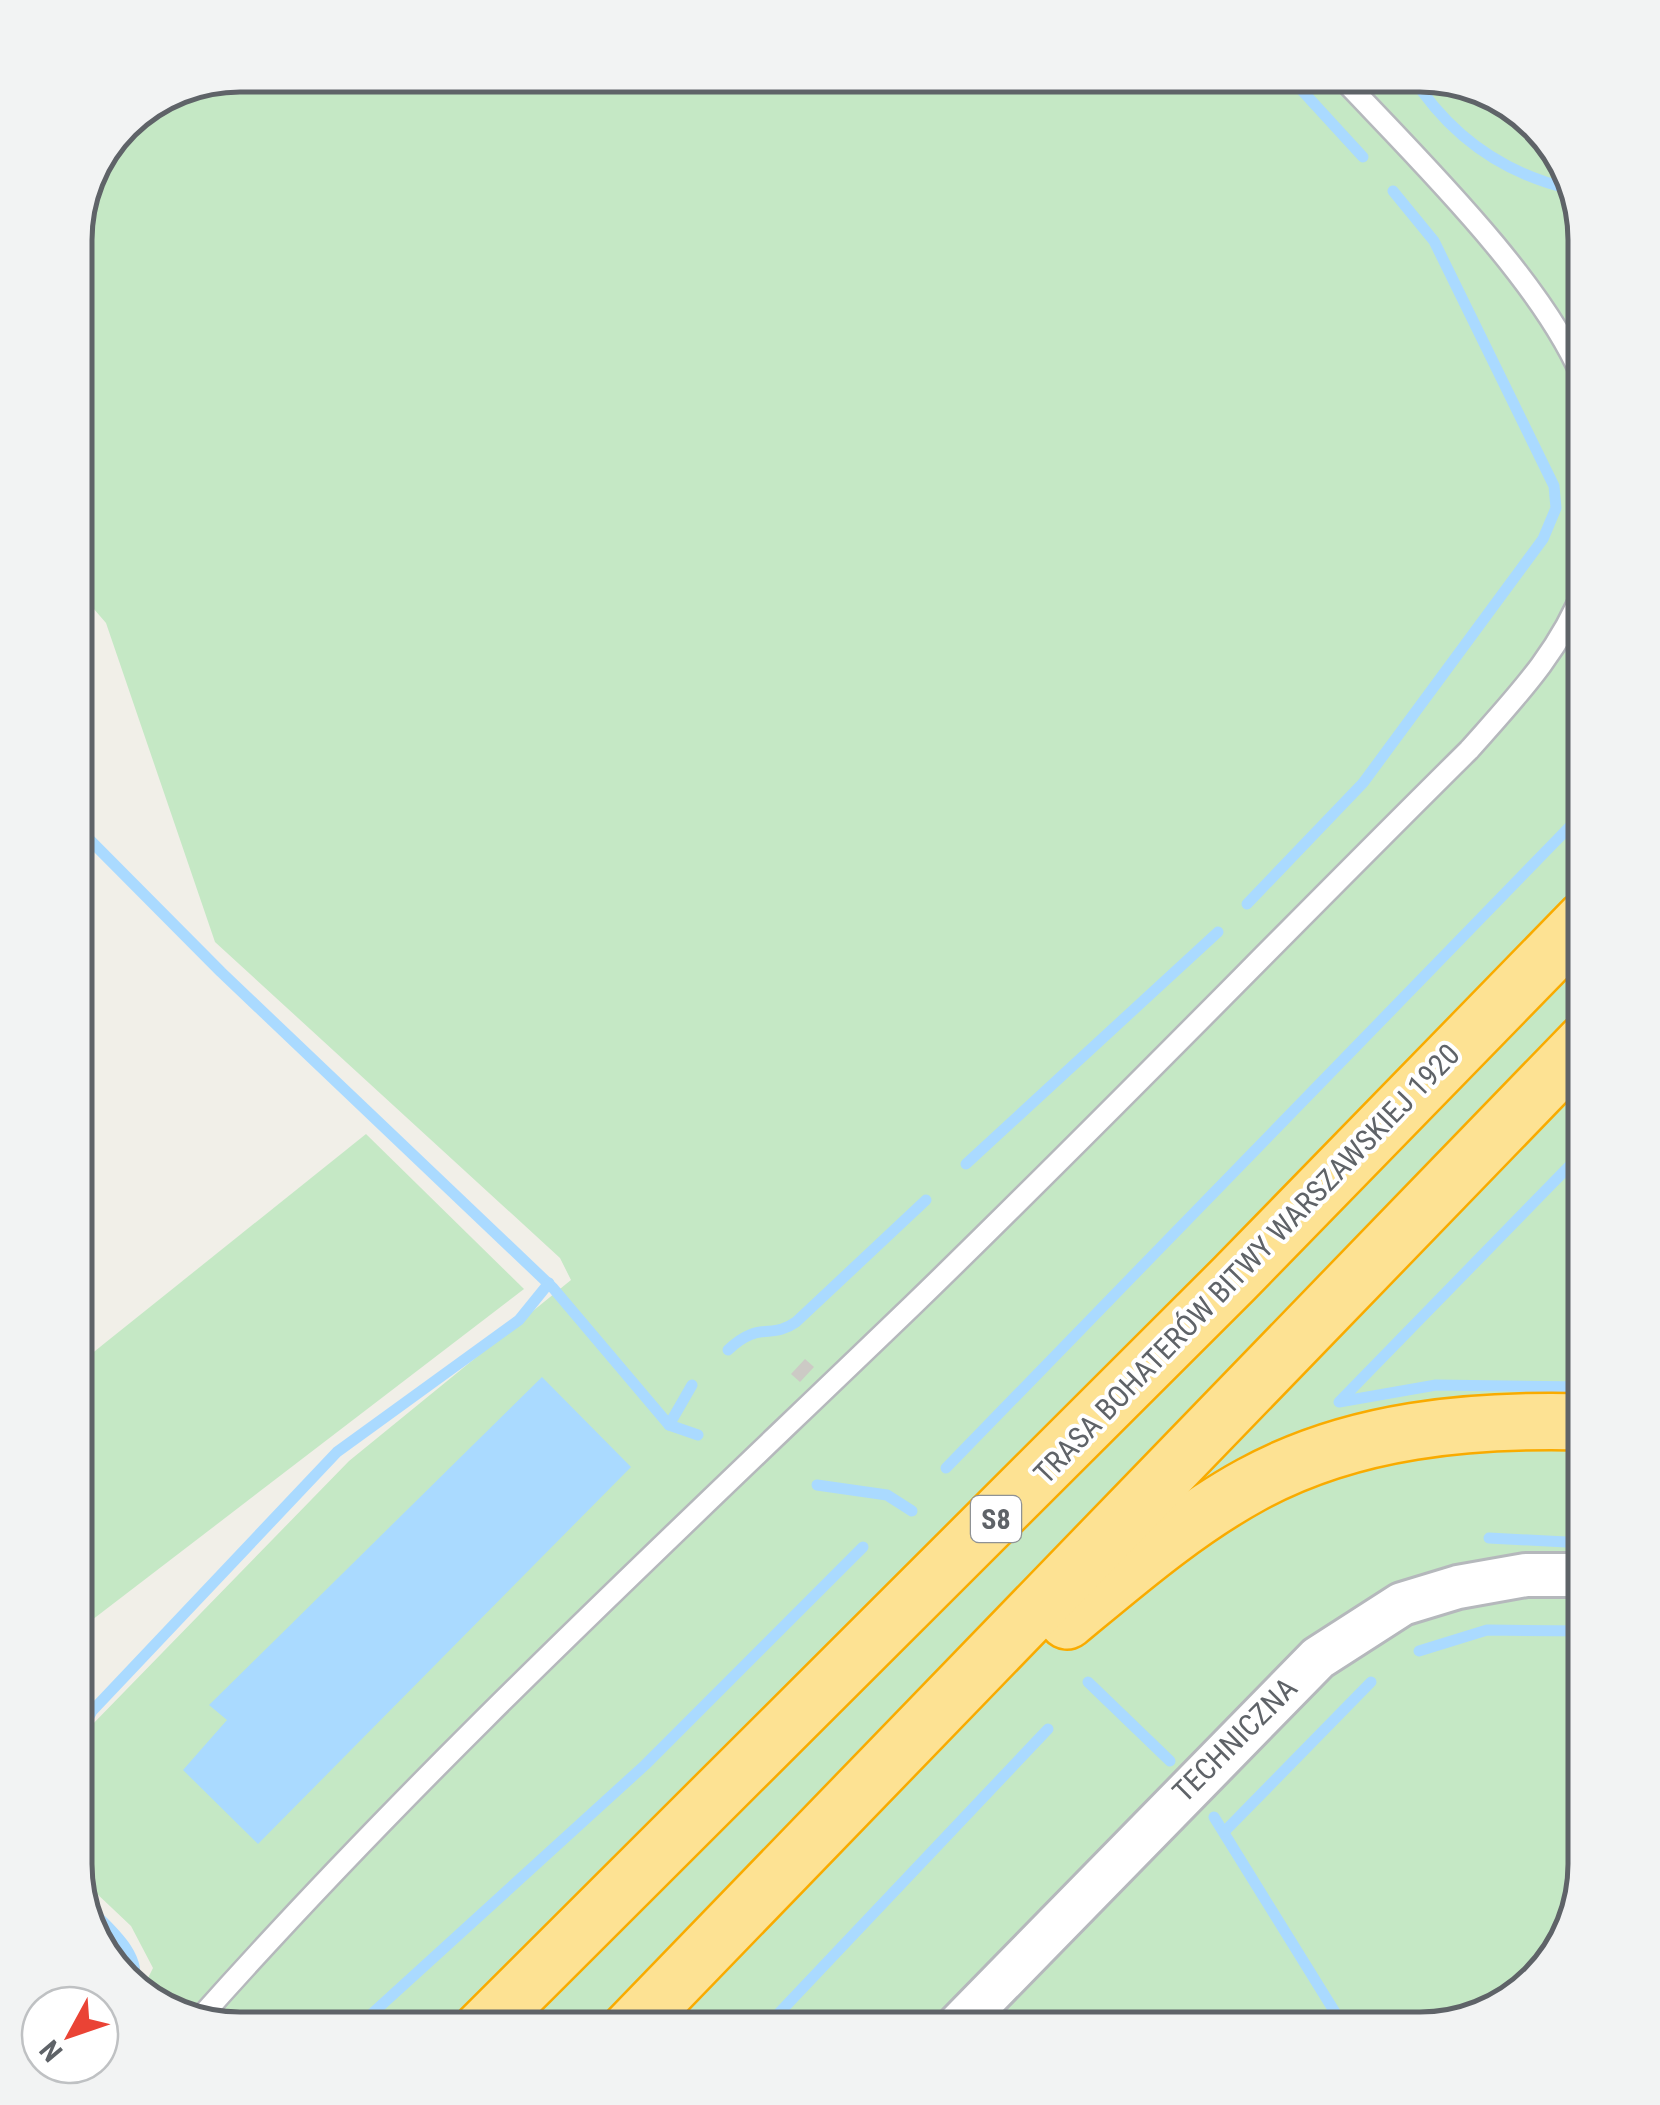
<svg xmlns="http://www.w3.org/2000/svg" width="1660" height="2105" font-family="'Roboto Condensed',sans-serif">
	<style>
		.green { fill: #c5e8c5 }
		.water { fill: #aadaff }
		.lines { fill: none; stroke-linecap: round; stroke-linejoin: round }
		.stream { stroke: #aadaff; stroke-width: 11 }
		.building { fill: #cccac5 }
		.service-casing { stroke: #b5b8bc; stroke-width: 25 }
		.minor-casing { stroke: #b5b8bc; stroke-width: 48 }
		.motorway-casing { stroke: #f9ab00; stroke-width: 60 }
		.service { stroke: #fff; stroke-width: 20 }
		.minor { stroke: #fff; stroke-width: 42 }
		.motorway { stroke: #fde293; stroke-width: 55 }
		.labels { text-anchor: middle; stroke-width: 8; stroke-linejoin: round; paint-order: stroke }
		.shield { fill: #fff; stroke: #8f9295; stroke-width: 2.5 }
		.shield-label { font-size: 28px; font-weight: bold; fill: #5f6368 }
		.street-label { font-size: 30px; fill: #5f6368; stroke: #fff }
		.rim { fill: none; stroke: #5f6368; stroke-width: 5 }
	</style>
	<rect width="100%" height="100%" fill="#f1efe8"/>
	<!-- green -->
	<g class="green">
		<path d="M 240,75 L 1430,75 L 1502,97 L 1558,149 L 1585,240 L 1585,1866 L 1563,1947 L 1511,2003 L 1421,2030 L 230,2030 L 157,2008 L 141,1992 L 153,1968 L 131,1926 L 94,1891 L 75,1850 L 75,1785 L 88,1729 L 349,1461 L 571,1280 L 560,1258 L 215,942 L 106,623 L 75,587 L 75,229 L 131,116 Z"/>
		<path d="M 366,1134 L 524,1289 L 75,1633 L 75,1367 Z"/>
	</g>
	<!-- water -->
	<path class="water" d="M 542,1377 L 631,1467 L 258,1844 L 183,1770 L 227,1720 L 209,1705 Z"/>
	<g class="lines">
		<!-- stream -->
		<g class="stream">
			<path d="M 1411,75 C 1449,135 1502,173 1570,189"/>
			<path d="M 1296,84 L 1363,157"/>
			<path d="M 75,825 L 221,972 L 553,1288 L 669,1425 L 698,1435"/>
			<path d="M 1247,904 L 1363,783 L 1543,539 L 1556,508 L 1554,486 L 1434,241 L 1393,191"/>
			<path d="M 966,1164 L 1218,932"/>
			<path d="M 728,1350 C 759,1320 771,1340 796,1322 L 926,1200"/>
			<path d="M 1585,1387 L 1436,1385 L 1339,1402 L 1585,1150"/>
			<path d="M 669,1425 L 692,1385"/>
			<path d="M 946,1468 L 1585,811"/>
			<path d="M 817,1485 L 887,1495 L 912,1511"/>
			<path d="M 1489,1538 L 1585,1543"/>
			<path d="M 1419,1651 L 1487,1630 L 1585,1631"/>
			<path d="M 1088,1682 L 1170,1761"/>
			<path d="M 75,1743 L 92,1711 L 337,1452 L 519,1320 L 549,1283"/>
			<path d="M 1214,1817 L 1346,2030"/>
			<path d="M 1225,1831 L 1371,1682"/>
			<path d="M 88,1907 C 106,1926 144,1955 133,1985"/>
			<path d="M 354,2030 L 645,1765 L 863,1547"/>
			<path d="M 763,2030 L 1048,1729"/>
		</g>
	</g>
	<!-- building -->
	<path class="building" d="M 805,1359 L 814,1367 L 800,1382 L 791,1374 Z"/>
	<g class="lines">
		<defs>
			<g id="service">
				<path d="M 1339,75 C 1416,157 1545,282 1585,384"/>
				<path d="M 198,2020 C 422,1768 670,1539 913,1305 C 1101,1123 1283,934 1469,750 C 1515,698 1560,652 1585,586"/>
			</g>
			<path id="minor" d="M 954,2030 L 1318,1658 L 1402,1604 L 1458,1587 L 1526,1575 L 1585,1575"/>
			<g id="motorway">
				<path d="M 1067,1621 C 1125,1573 1185,1521 1251,1485 C 1353,1429 1471,1419 1585,1422"/>
				<path d="M 481,2030 L 1234,1279 L 1585,919"/>
				<path d="M 629,2030 L 1585,1042"/>
			</g>
		</defs>
		<!-- service casing -->
		<use href="#service" class="service-casing"/>
		<!-- minor casing -->
		<use href="#minor" class="minor-casing"/>
		<!-- motorway casing -->
		<use href="#motorway" class="motorway-casing"/>
		<!-- service -->
		<use href="#service" class="service"/>
		<!-- minor -->
		<use href="#minor" class="minor"/>
		<!-- motorway -->
		<use href="#motorway" class="motorway"/>
	</g>
	<g class="labels">
		<!-- shield labels -->
		<rect class="shield" x="971" y="1496" width="50" height="46" rx="8"/>
		<g class="shield-label">
			<text x="996" y="1529">S8</text>
		</g>
		<!-- street labels -->
		<g class="street-label">
			<text transform="translate(1247 1264) rotate(-46)" y="10">TRASA BOHATERÓW BITWY WARSZAWSKIEJ 1920</text>
			<text transform="translate(1235 1740) rotate(-45)" y="10">TECHNICZNA</text>
		</g>
	</g>
	<!-- crop -->
	<path d="M0 0H1660V2105H0ZM240 92H1420A148 148 0 0 1 1568 240V1864A148 148 0 0 1 1420 2012H240A148 148 0 0 1 92 1864V240A148 148 0 0 1 240 92Z" fill="#f2f3f3" fill-rule="evenodd"/>
	<path class="rim" d="M240 92H1420A148 148 0 0 1 1568 240V1864A148 148 0 0 1 1420 2012H240A148 148 0 0 1 92 1864V240A148 148 0 0 1 240 92Z"/>
	<!-- north arrow -->
	<g transform="translate(70 2035) rotate(230)"><circle r="48" fill="#ffffff" stroke="#bfc1c3" stroke-width="2.5"/>
	<path d="M0-8L18 38L0 25L-18 38Z" fill="#ea4335"/>
	<text y="-15" font-size="28" font-weight="bold" text-anchor="middle" fill="#5f6368">N</text>
	</g>
</svg>
